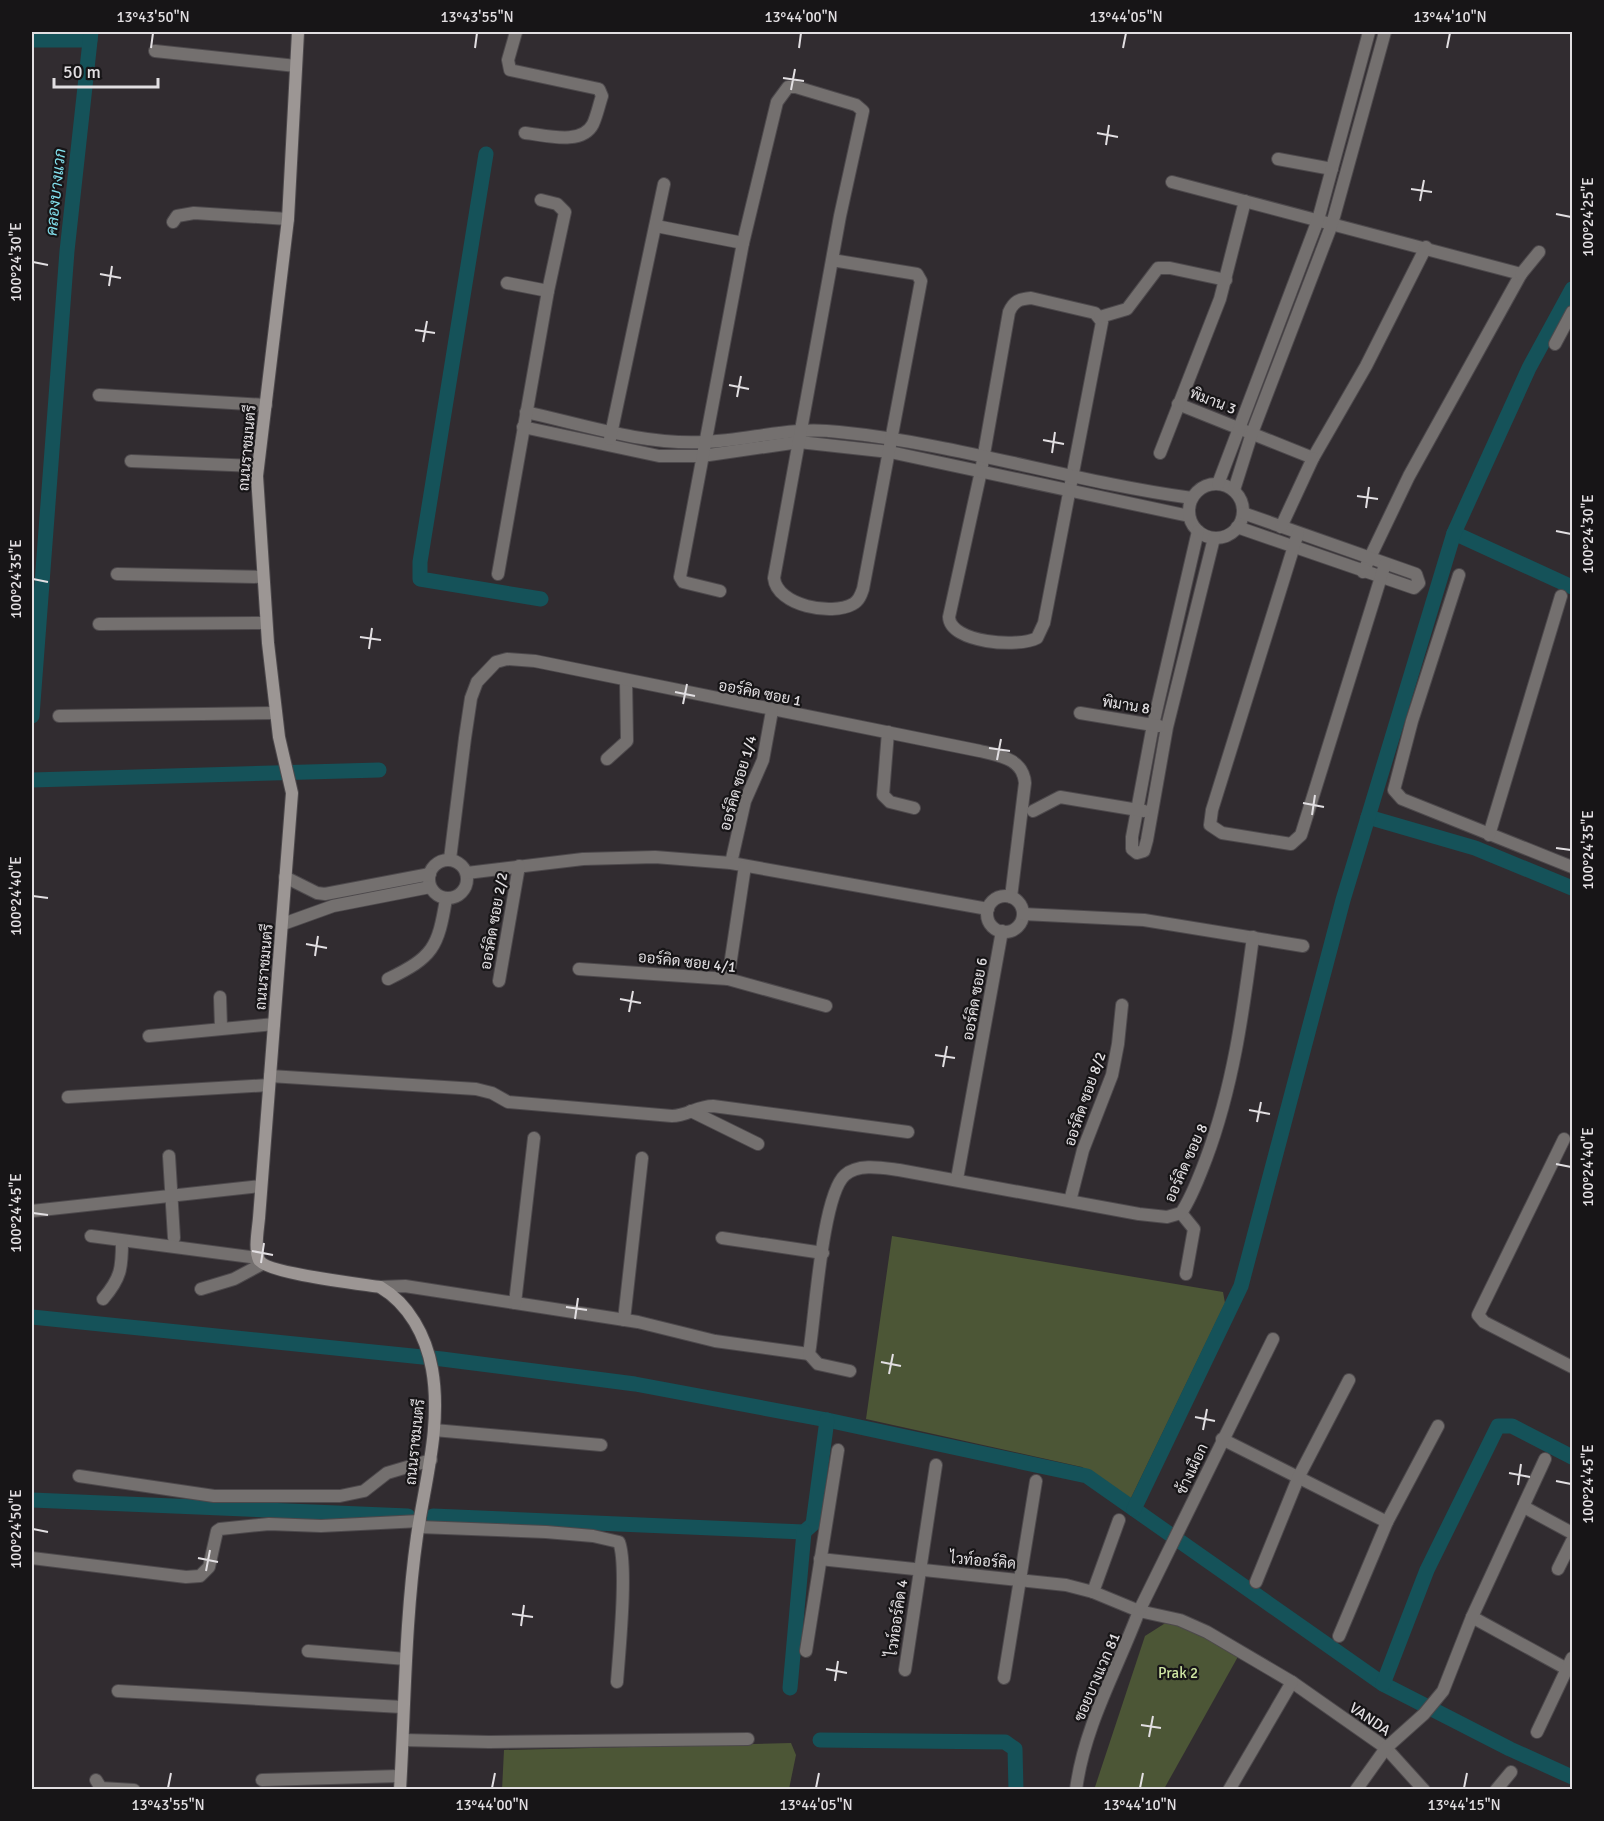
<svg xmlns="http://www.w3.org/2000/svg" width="1604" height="1821" font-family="Signika,Sarabun,sans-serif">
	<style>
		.green { fill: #4c5636 }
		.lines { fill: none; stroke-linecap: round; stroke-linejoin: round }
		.canal { stroke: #155259; stroke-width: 15 }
		.street-casing { stroke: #4d494c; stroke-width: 14 }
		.secondary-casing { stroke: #4d494c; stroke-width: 14 }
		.street { stroke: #74706f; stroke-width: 12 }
		.secondary { stroke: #9c9694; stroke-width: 12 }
		.ticks { fill: none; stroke: #e2dfe2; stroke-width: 2 }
		.labels { text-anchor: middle; stroke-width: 4.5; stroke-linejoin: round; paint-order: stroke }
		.street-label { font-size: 15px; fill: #e2dfe2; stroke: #171517 }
		.park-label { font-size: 15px; fill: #cfe6a3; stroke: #171517 }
		.water-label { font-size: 16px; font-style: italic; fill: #82e0ed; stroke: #171517 }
		.neatline { fill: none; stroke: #e2dfe2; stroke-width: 2 }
		.ticks-label { font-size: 15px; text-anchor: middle; fill: #e2dfe2 }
	</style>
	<rect width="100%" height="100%" fill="#312c30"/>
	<!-- green -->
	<g class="green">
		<path d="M 892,1236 L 1223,1292 L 1225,1303 L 1130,1500 L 1082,1467 L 866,1419 Z"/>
		<path d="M 1167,1622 L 1202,1627 L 1240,1653 L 1164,1789 L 1094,1790 L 1145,1636 Z"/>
		<path d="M 791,1743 L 796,1755 L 789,1789 L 502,1790 L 504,1750 Z"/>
	</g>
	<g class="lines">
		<!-- canal -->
		<g class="canal">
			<path d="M 32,40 L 90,40"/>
			<path d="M 486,154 L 420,562 L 420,579 L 541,599"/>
			<path d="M 1454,533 L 1572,587"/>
			<path d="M 32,716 L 67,251 L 91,32"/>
			<path d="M 32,780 L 379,770"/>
			<path d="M 1368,817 L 1475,848 L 1572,888"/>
			<path d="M 32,1317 L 442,1359 L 635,1384 L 827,1420 L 1087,1476 L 1383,1684 L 1510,1749 L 1572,1777"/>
			<path d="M 32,1500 L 408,1516"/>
			<path d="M 1134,1509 L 1241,1286 L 1343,900 L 1454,533 L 1529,368 L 1572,289"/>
			<path d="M 433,1516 L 804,1532 L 813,1524 L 827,1420"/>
			<path d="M 1383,1684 L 1427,1570 L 1498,1426 L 1512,1426 L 1572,1457"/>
			<path d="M 790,1688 L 804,1532"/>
			<path d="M 820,1740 L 1005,1742 L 1015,1749 L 1016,1790"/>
		</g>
		<defs>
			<g id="street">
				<path d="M 516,32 L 508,60 L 510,70 L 599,89 L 602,96 C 599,105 597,115 593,124 C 582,146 545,135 525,133"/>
				<path d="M 155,51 L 296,66"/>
				<path d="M 1278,159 L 1332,169"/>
				<path d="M 1172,182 L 1521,274 L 1409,476 L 1363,572"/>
				<path d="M 173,222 L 177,216 L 194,213 L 288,219"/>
				<path d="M 656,226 L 743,243"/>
				<path d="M 1521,274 L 1539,252"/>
				<path d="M 507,283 L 548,291"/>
				<path d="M 1031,298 L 1095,313 L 1102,322 L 1044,623 L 1037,638 C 1019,648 950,643 949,617 L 981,471 L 1009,312 C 1014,301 1019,299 1031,298 Z"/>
				<path d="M 1100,317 L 1127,309 L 1158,268 L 1170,268 L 1226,280"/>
				<path d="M 1555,344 L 1572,312"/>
				<path d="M 99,395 L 266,405"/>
				<path d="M 1178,404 L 1313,458 L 1366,366 L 1426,247"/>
				<path d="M 526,412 C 584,425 644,445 704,442 C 752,440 789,426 839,432 C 959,444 1073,482 1192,498"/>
				<path d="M 523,427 L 659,456 L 702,456 L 799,442 L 890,452 L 1189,516"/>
				<path d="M 610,439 L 664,184"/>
				<path d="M 1160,453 L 1220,299 L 1245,201"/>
				<path d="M 131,461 L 258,466"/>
				<circle cx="1216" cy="511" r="27"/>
				<path d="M 1218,484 L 1318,220 L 1369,32"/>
				<path d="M 1234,490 L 1252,433 L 1332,224 L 1385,32"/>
				<path d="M 1237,527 L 1414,588 L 1419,583 L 1416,574 L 1243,513"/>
				<path d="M 1281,527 L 1313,458"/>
				<path d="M 1198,531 L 1153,725 L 1132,837 L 1132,849 L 1137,853 L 1144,851 L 1147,840 L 1167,727 L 1214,538"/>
				<path d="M 1298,533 L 1212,810 L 1210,825 L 1222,833 L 1291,844 L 1301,835 L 1385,564"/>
				<path d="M 117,574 L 262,577"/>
				<path d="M 498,574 L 548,291 L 565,212 L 557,204 L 541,200"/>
				<path d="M 1459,575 L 1412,721 L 1394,790 L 1402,799 L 1572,867"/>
				<path d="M 720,591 L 683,582 L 680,577 L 743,243 L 777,102 L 788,87 L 796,87 L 856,105 L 863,111 L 840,216 L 774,578 C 777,606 832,616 853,604 C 859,601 861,595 863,589 L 921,281 L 917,274 L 832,260"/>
				<path d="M 99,624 L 266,623"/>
				<path d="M 1080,713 L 1159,726"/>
				<path d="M 59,716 L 276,713"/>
				<path d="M 888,732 L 883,795 L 890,802 L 914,808"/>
				<path d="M 607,759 L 627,741 L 626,680"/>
				<path d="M 1033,811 L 1060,797 L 1144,811"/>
				<path d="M 1489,835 L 1561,596"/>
				<path d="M 450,859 L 465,738 L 471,698 L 477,682 L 496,662 L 507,659 L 535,661 L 980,751 C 1001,756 1023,759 1025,783 L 1011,897"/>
				<circle cx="448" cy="879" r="19"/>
				<path d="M 731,863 L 745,801 L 763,760 L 772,711"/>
				<path d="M 467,873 L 583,859 L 655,857 L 731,863 L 988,909"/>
				<path d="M 285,877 L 317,893 L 325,894 L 430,874"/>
				<circle cx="1005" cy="914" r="18"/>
				<path d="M 1023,914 L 1144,920 L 1303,946"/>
				<path d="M 283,924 L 333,906 L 430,887"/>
				<path d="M 579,969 L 728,979 L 826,1006"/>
				<path d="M 388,979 C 433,957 438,948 446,899"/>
				<path d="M 728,979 L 745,866"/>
				<path d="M 499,981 L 519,866"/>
				<path d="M 220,997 L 221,1027"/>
				<path d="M 149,1036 L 274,1024"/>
				<path d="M 270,1076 L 476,1089 L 492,1093 L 508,1102 L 672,1116 C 687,1116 697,1106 713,1106 L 908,1132"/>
				<path d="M 68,1097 L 269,1085"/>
				<path d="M 691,1111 L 758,1144"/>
				<path d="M 1564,1139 L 1478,1315 L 1484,1322 L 1572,1367"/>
				<path d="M 169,1156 L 174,1238"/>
				<path d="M 957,1179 L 1002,931"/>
				<path d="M 1070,1201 L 1083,1150 L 1112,1075 L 1118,1044 L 1122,1005"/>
				<path d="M 32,1211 L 261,1186"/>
				<path d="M 1181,1213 L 1194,1229 L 1186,1274"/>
				<path d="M 91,1236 L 258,1258"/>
				<path d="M 722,1238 L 823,1253"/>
				<path d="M 380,1287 L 405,1286 L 638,1322 L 715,1341 L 809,1354"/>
				<path d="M 201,1289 L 234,1279 L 262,1264"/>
				<path d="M 103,1299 C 121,1278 122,1268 122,1242"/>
				<path d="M 515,1303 L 534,1138"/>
				<path d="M 624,1320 L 642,1158"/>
				<path d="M 850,1371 L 818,1364 L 809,1354 C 815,1318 822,1195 845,1175 C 859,1163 883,1168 899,1170 L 1139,1214 L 1167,1217 L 1181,1213 C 1192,1197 1199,1177 1206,1159 C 1233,1087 1243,1013 1253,937"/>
				<path d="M 434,1430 L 601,1445"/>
				<path d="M 1222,1439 L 1387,1522"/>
				<path d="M 79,1476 L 214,1496 L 340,1496 L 364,1491 L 387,1473 L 431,1460"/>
				<path d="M 1524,1507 L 1572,1533"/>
				<path d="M 419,1527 L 546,1532 L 593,1536 L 619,1542 C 628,1566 619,1653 617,1682"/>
				<path d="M 32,1558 L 186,1577 L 200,1576 L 209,1567 L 217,1531 L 220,1529 L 269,1524 L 321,1526 L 420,1521"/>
				<path d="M 820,1559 L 1066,1585 L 1093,1592 L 1139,1611 L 1180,1620 L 1207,1632 L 1292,1682 L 1386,1748 L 1424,1790"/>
				<path d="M 1558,1569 L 1572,1541"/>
				<path d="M 1256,1582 L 1299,1476 L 1349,1380"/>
				<path d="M 1093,1592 L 1119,1520"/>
				<path d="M 1472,1617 L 1567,1669"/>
				<path d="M 1339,1636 L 1387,1522 L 1438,1426"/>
				<path d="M 308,1651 L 406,1659"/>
				<path d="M 806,1651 L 838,1450"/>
				<path d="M 905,1670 L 936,1465"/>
				<path d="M 1004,1678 L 1036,1481"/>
				<path d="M 118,1691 L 402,1707"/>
				<path d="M 1537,1732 L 1572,1658"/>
				<path d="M 403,1740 L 489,1742 L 748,1739"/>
				<path d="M 96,1780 L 101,1788 L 134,1790"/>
				<path d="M 262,1780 L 400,1776"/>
				<path d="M 1076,1790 C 1084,1726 1117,1670 1139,1611 L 1273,1339"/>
				<path d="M 1229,1790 L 1292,1682"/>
				<path d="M 1356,1790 L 1386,1748 L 1424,1714 L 1443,1691 L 1472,1617 L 1545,1459"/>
				<path d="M 1496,1790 L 1511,1772"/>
			</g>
			<path id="secondary" d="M 298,32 L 288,219 L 257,476 L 268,643 L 279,737 L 292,793 L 259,1218 C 258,1230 254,1249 259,1260 C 266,1273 361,1284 380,1287 C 409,1304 426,1336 432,1369 C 442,1425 425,1481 417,1536 C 405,1620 405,1705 400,1790"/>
		</defs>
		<!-- street casing -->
		<use href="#street" class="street-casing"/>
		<!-- secondary casing -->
		<use href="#secondary" class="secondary-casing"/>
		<!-- street -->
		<use href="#street" class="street"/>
		<!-- secondary -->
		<use href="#secondary" class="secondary"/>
	</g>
	<!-- ticks -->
	<path class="ticks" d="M 151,48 L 153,33M 475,48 L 477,33M 799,48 L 801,33M 1123,48 L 1126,33M 1447,48 L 1450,33M 783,78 L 804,81M 791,90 L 795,69M 1097,133 L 1118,137M 1106,145 L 1109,125M 1411,189 L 1432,192M 1420,201 L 1424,180M 1556,214 L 1571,217M 33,262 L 48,265M 100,274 L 121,278M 109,286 L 112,266M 415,330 L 435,333M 423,342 L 427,321M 729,385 L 749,389M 737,397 L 741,376M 1043,440 L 1064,444M 1052,453 L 1055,432M 1357,496 L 1378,499M 1366,508 L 1369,487M 1556,531 L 1571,534M 33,579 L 48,582M 360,637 L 381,640M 369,649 L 372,628M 675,692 L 695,696M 683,704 L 687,684M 989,748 L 1010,751M 997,760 L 1001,739M 1303,803 L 1324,807M 1312,815 L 1315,795M 1556,848 L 1571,850M 33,896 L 48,898M 306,944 L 327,948M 315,956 L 318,936M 620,999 L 641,1003M 629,1012 L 633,991M 935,1055 L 955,1058M 943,1067 L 947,1046M 1249,1110 L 1270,1114M 1257,1122 L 1261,1102M 1556,1164 L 1571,1167M 33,1213 L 48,1215M 252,1251 L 273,1255M 261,1263 L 264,1243M 566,1307 L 587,1310M 575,1319 L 578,1298M 881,1362 L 901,1366M 889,1374 L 893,1354M 1195,1417 L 1215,1421M 1203,1430 L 1207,1409M 1509,1473 L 1530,1477M 1556,1481 L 1571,1484M 1518,1485 L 1521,1464M 33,1529 L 48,1532M 198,1558 L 218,1562M 206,1571 L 210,1550M 512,1614 L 533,1617M 521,1626 L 524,1605M 826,1669 L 847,1673M 835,1681 L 838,1661M 1141,1725 L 1161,1728M 1149,1737 L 1153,1716M 168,1788 L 171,1773M 492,1788 L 495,1773M 816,1788 L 819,1773M 1140,1788 L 1143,1773M 1464,1788 L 1467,1773"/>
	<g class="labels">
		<!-- street labels -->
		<g class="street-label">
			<text transform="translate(1213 401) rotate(21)" y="5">พิมาน 3</text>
			<text transform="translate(247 448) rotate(-85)" y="5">ถนนราชมนตรี</text>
			<text transform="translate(760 693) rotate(11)" y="5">ออร์คิด ซอย 1</text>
			<text transform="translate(1126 705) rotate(9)" y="5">พิมาน 8</text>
			<text transform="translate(738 783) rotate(-74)" y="5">ออร์คิด ซอย 1/4</text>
			<text transform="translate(494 921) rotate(-80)" y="5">ออร์คิด ซอย 2/2</text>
			<text transform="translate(687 962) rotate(6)" y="5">ออร์คิด ซอย 4/1</text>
			<text transform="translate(264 967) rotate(-85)" y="5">ถนนราชมนตรี</text>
			<text transform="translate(975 999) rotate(-80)" y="5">ออร์คิด ซอย 6</text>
			<text transform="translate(1085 1099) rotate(-71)" y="5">ออร์คิด ซอย 8/2</text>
			<text transform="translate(1186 1163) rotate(-66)" y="5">ออร์คิด ซอย 8</text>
			<text transform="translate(415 1442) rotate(-84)" y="5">ถนนราชมนตรี</text>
			<text transform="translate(1192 1469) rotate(-65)" y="5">ช้างเผือก</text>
			<text transform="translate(983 1561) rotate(5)" y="5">ไวท์ออร์คิด</text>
			<text transform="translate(897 1618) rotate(-82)" y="5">ไวท์ออร์คิด 4</text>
			<text transform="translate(1097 1677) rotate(-67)" y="5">ซอยบางแวก 81</text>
			<text transform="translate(1370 1719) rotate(35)" y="5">VANDA</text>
		</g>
		<!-- park labels -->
		<g class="park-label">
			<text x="1178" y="1678">Prak 2</text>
		</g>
		<!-- water labels -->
		<g class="water-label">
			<text transform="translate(55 192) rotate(-84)" y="6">คลองบางแวก</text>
		</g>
	</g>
	<!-- border -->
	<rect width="1604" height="1821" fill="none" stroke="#171517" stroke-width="66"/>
	<!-- scale -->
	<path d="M54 78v9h104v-9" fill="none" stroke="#e2dfe2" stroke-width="3"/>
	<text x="63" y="78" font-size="18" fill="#e2dfe2" stroke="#171517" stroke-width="4.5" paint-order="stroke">50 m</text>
	<rect x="33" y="33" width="1538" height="1755" class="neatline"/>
	<g class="ticks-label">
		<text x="153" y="22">13°43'50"N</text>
		<text x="477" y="22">13°43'55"N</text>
		<text x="801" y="22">13°44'00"N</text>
		<text x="1126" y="22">13°44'05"N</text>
		<text x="1450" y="22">13°44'10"N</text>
		<text transform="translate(1588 217) rotate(-90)" y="5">100°24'25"E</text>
		<text transform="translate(16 262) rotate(-90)" y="5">100°24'30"E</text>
		<text transform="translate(1588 534) rotate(-90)" y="5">100°24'30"E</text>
		<text transform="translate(16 579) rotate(-90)" y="5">100°24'35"E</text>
		<text transform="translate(1588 850) rotate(-90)" y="5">100°24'35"E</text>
		<text transform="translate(16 896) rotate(-90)" y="5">100°24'40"E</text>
		<text transform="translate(1588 1167) rotate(-90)" y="5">100°24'40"E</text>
		<text transform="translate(16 1213) rotate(-90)" y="5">100°24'45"E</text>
		<text transform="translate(1588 1484) rotate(-90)" y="5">100°24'45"E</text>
		<text transform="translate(16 1529) rotate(-90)" y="5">100°24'50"E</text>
		<text x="168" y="1810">13°43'55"N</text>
		<text x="492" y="1810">13°44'00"N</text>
		<text x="816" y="1810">13°44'05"N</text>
		<text x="1140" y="1810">13°44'10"N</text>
		<text x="1464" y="1810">13°44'15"N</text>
	</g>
</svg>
